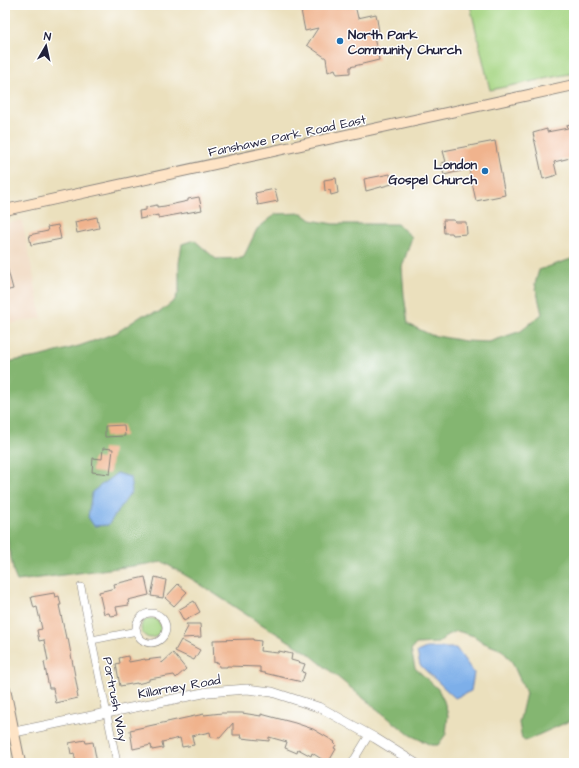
<svg xmlns="http://www.w3.org/2000/svg" width="579" height="768" font-family="'Architects Daughter',sans-serif">
	<style>
		.built { fill: #efd6bc }
		.green { fill: #a6d583; stroke: #647c5f }
		.forest { fill: #84b671; stroke: #536c56 }
		.water { fill: #7dafe9; stroke: #506892 }
		.building { fill: #f0b38d }
		.lines { fill: none; stroke-linecap: round; stroke-linejoin: round }
		.minor-casing { stroke: #86817c; stroke-width: 8 }
		.tertiary-casing { stroke: #86817c; stroke-width: 10 }
		.secondary-casing { stroke: #86817c; stroke-width: 12 }
		.minor { stroke: #fff; stroke-width: 7 }
		.tertiary { stroke: #fff; stroke-width: 9 }
		.secondary { stroke: #fee4c6; stroke-width: 10 }
		.poi-dot { fill: #1f6fb2; stroke: #fff; stroke-width: 1.5 }
		.labels { text-anchor: middle; stroke-width: 3; stroke-linejoin: round; paint-order: stroke }
		.poi-label { font-size: 13px; font-weight: bold; fill: #22223b; stroke: #fff; text-anchor: start }
		.street-label { font-size: 13px; fill: #22223b; stroke: #fff }
	</style>
	<rect width="100%" height="100%" fill="#fff"/>
	<filter id="ink" filterUnits="userSpaceOnUse"><feTurbulence type="fractalNoise" baseFrequency=".025" numOctaves="2"/><feDisplacementMap in="SourceGraphic" scale="8" xChannelSelector="R" yChannelSelector="G"/><feConvolveMatrix kernelMatrix="1 2 1 2 8 2 1 2 1" color-interpolation-filters="sRGB"/></filter>
	<filter id="wash" filterUnits="userSpaceOnUse"><feTurbulence type="fractalNoise" baseFrequency=".012" numOctaves="4" result="noise"/><feDisplacementMap in="SourceGraphic" scale="16" xChannelSelector="R" yChannelSelector="G"/><feGaussianBlur stdDeviation="0.9" result="paint"/><feColorMatrix in="noise" values="0 0 0 0 0 0 0 0 0 0 0 0 0 0 0 0 0 1.4 0 .05"/><feComposite in="paint" operator="in"/></filter>
	<g filter="url(#wash)">
		<rect width="100%" height="100%" fill="#ebe0bd"/>
		<!-- built -->
		<path class="built" d="M 22,220 L 42,318 L 5,325 L 5,224 Z"/>
		<!-- green -->
		<g class="green">
			<path d="M 470,5 L 574,5 L 574,73 L 490,90 Z"/>
			<circle cx="151" cy="628" r="10"/>
		</g>
		<!-- forest -->
		<path class="forest" d="M 302,213 L 311,220 L 333,224 L 397,224 L 412,237 L 402,267 L 404,295 L 408,324 L 431,335 L 465,341 L 489,342 L 521,331 L 542,314 L 535,284 L 539,270 L 574,258 L 574,719 L 525,741 L 522,739 L 519,723 L 526,693 L 512,662 L 502,650 L 484,643 L 474,636 L 457,631 L 447,635 L 438,643 L 416,644 L 411,650 L 415,668 L 438,689 L 444,701 L 448,715 L 446,734 L 438,745 L 431,745 L 410,735 L 373,706 L 308,653 L 250,617 L 195,581 L 163,562 L 17,581 L 14,574 L 5,527 L 5,364 L 12,361 L 38,357 L 79,346 L 116,333 L 143,315 L 160,312 L 175,300 L 179,290 L 179,263 L 182,244 L 194,240 L 216,259 L 243,258 L 257,229 L 276,214 Z"/>
		<!-- water -->
		<g class="water">
			<path d="M 117,473 L 130,477 L 132,491 L 108,525 L 94,526 L 88,517 L 92,492 Z"/>
			<path d="M 426,648 L 456,648 L 474,673 L 471,691 L 455,698 L 420,665 L 417,652 Z"/>
		</g>
		<g id="blocks">
			<!-- building -->
			<g class="building">
				<path d="M 300,5 L 355,5 L 358,18 L 376,14 L 379,31 L 373,33 L 379,60 L 350,67 L 350,73 L 337,74 L 335,69 L 328,72 L 326,58 L 307,45 L 318,28 L 305,31 Z"/>
				<path d="M 574,123 L 574,157 L 554,162 L 557,175 L 543,179 L 533,133 L 547,129 L 547,132 L 568,128 L 567,125 Z"/>
				<path d="M 495,141 L 505,195 L 476,201 L 469,169 L 444,175 L 441,163 L 446,162 L 443,151 Z"/>
				<path d="M 390,174 L 392,184 L 366,191 L 364,179 Z"/>
				<path d="M 336,178 L 338,193 L 331,195 L 330,190 L 325,191 L 324,180 Z"/>
				<path d="M 275,189 L 278,201 L 258,205 L 255,193 Z"/>
				<path d="M 199,197 L 202,210 L 158,218 L 158,215 L 140,219 L 139,211 L 146,210 L 146,207 L 157,205 L 157,207 L 165,206 L 188,201 L 188,199 Z"/>
				<path d="M 97,217 L 99,228 L 77,233 L 75,222 Z"/>
				<path d="M 443,220 L 454,220 L 455,222 L 466,222 L 467,234 L 453,235 L 452,233 L 444,233 Z"/>
				<path d="M 58,225 L 61,239 L 31,245 L 29,235 L 48,231 L 47,227 Z"/>
				<path d="M 5,267 L 7,267 L 13,289 L 5,291 Z"/>
				<path d="M 124,425 L 125,436 L 105,437 L 105,426 Z"/>
				<path d="M 103,448 L 113,449 L 110,474 L 92,472 L 93,458 L 102,459 Z"/>
				<path d="M 145,577 L 149,595 L 128,600 L 129,605 L 116,607 L 118,615 L 110,616 L 109,613 L 104,614 L 99,592 L 115,588 L 114,584 Z"/>
				<path d="M 155,577 L 166,580 L 163,598 L 151,596 Z"/>
				<path d="M 178,584 L 187,592 L 174,606 L 165,598 Z"/>
				<path d="M 54,593 L 55,597 L 59,596 L 61,605 L 59,605 L 66,638 L 68,638 L 78,692 L 77,693 L 78,698 L 56,703 L 53,688 L 49,688 L 44,662 L 48,661 L 44,640 L 39,641 L 37,630 L 42,629 L 37,607 L 34,608 L 31,597 Z"/>
				<path d="M 194,601 L 200,612 L 184,621 L 178,610 Z"/>
				<path d="M 186,624 L 200,624 L 201,637 L 182,638 L 188,627 Z"/>
				<path d="M 253,639 L 253,640 L 261,641 L 260,651 L 278,653 L 279,651 L 292,654 L 291,660 L 305,664 L 302,672 L 305,673 L 302,682 L 260,672 L 260,667 L 227,666 L 227,667 L 219,667 L 218,662 L 214,663 L 213,640 Z"/>
				<path d="M 181,640 L 200,650 L 194,660 L 175,651 Z"/>
				<path d="M 173,653 L 186,669 L 176,678 L 174,675 L 149,679 L 149,681 L 137,684 L 137,683 L 120,686 L 116,664 L 120,663 L 119,658 L 128,656 L 129,662 L 145,659 L 145,660 L 161,658 L 162,663 Z"/>
				<path d="M 222,713 L 242,713 L 261,716 L 261,714 L 295,723 L 313,729 L 335,742 L 334,743 L 336,745 L 334,748 L 336,749 L 328,763 L 312,753 L 311,756 L 298,749 L 297,753 L 285,748 L 287,742 L 269,737 L 269,741 L 241,738 L 242,735 L 233,735 L 233,723 L 220,738 L 211,737 L 210,732 L 192,736 L 194,745 L 182,747 L 180,738 L 162,742 L 163,748 L 152,750 L 151,745 L 133,749 L 130,730 L 204,714 L 204,715 Z"/>
				<path d="M 85,740 L 86,743 L 93,742 L 97,763 L 76,763 L 74,753 L 71,754 L 69,743 Z"/>
			</g>
		</g>
	</g>
	<g filter="url(#ink)">
		<use href="#blocks" fill-opacity="0" stroke="#86817c" stroke-width="1"/>
		<g class="lines">
			<defs>
				<g id="minor">
					<path d="M 81,587 L 117,763"/>
					<circle cx="151" cy="628" r="15"/>
					<path d="M 92,640 L 137,631"/>
					<path d="M 352,763 L 369,735"/>
				</g>
				<path id="tertiary" d="M 5,734 L 208,692 L 247,689 L 272,692 L 321,708 L 375,738 L 415,763"/>
				<g id="secondary">
					<path d="M 5,210 L 574,85"/>
					<path d="M 5,689 L 20,763"/>
				</g>
			</defs>
			<!-- minor casing -->
			<use href="#minor" class="minor-casing"/>
			<!-- tertiary casing -->
			<use href="#tertiary" class="tertiary-casing"/>
			<!-- secondary casing -->
			<use href="#secondary" class="secondary-casing"/>
			<!-- minor -->
			<use href="#minor" class="minor"/>
			<!-- tertiary -->
			<use href="#tertiary" class="tertiary"/>
			<!-- secondary -->
			<use href="#secondary" class="secondary"/>
		</g>
	</g>
	<!-- markers -->
	<g class="poi-dot">
		<circle cx="340" cy="41" r="4"/>
		<circle cx="485" cy="171" r="4"/>
	</g>
	<g class="labels">
		<!-- poi labels -->
		<g class="poi-label">
			<text x="348" y="39">North Park<tspan x="348" dy="15">Community Church</tspan></text>
			<text x="477" y="169" text-anchor="end">London<tspan x="477" dy="15">Gospel Church</tspan></text>
		</g>
		<!-- street labels -->
		<g class="street-label">
			<text transform="translate(287 135) rotate(-12)" y="5">Fanshawe Park Road East</text>
			<text transform="translate(179 686) rotate(-10)" y="5">Killarney Road</text>
			<text transform="translate(116 699) rotate(79)" y="5">Portrush Way</text>
		</g>
	</g>
	<!-- margin -->
	<rect width="579" height="768" fill="none" stroke="#fff" stroke-width="20"/>
	<!-- north arrow -->
	<g transform="translate(46 46) rotate(9)" stroke="#ffffff" stroke-width="3" paint-order="stroke">
	<path d="M0-3L7 15L0 10L-7 15Z" fill="#22223b"/>
	<text y="-6" font-size="11" font-weight="bold" text-anchor="middle" fill="#22223b">N</text>
	</g>
</svg>
